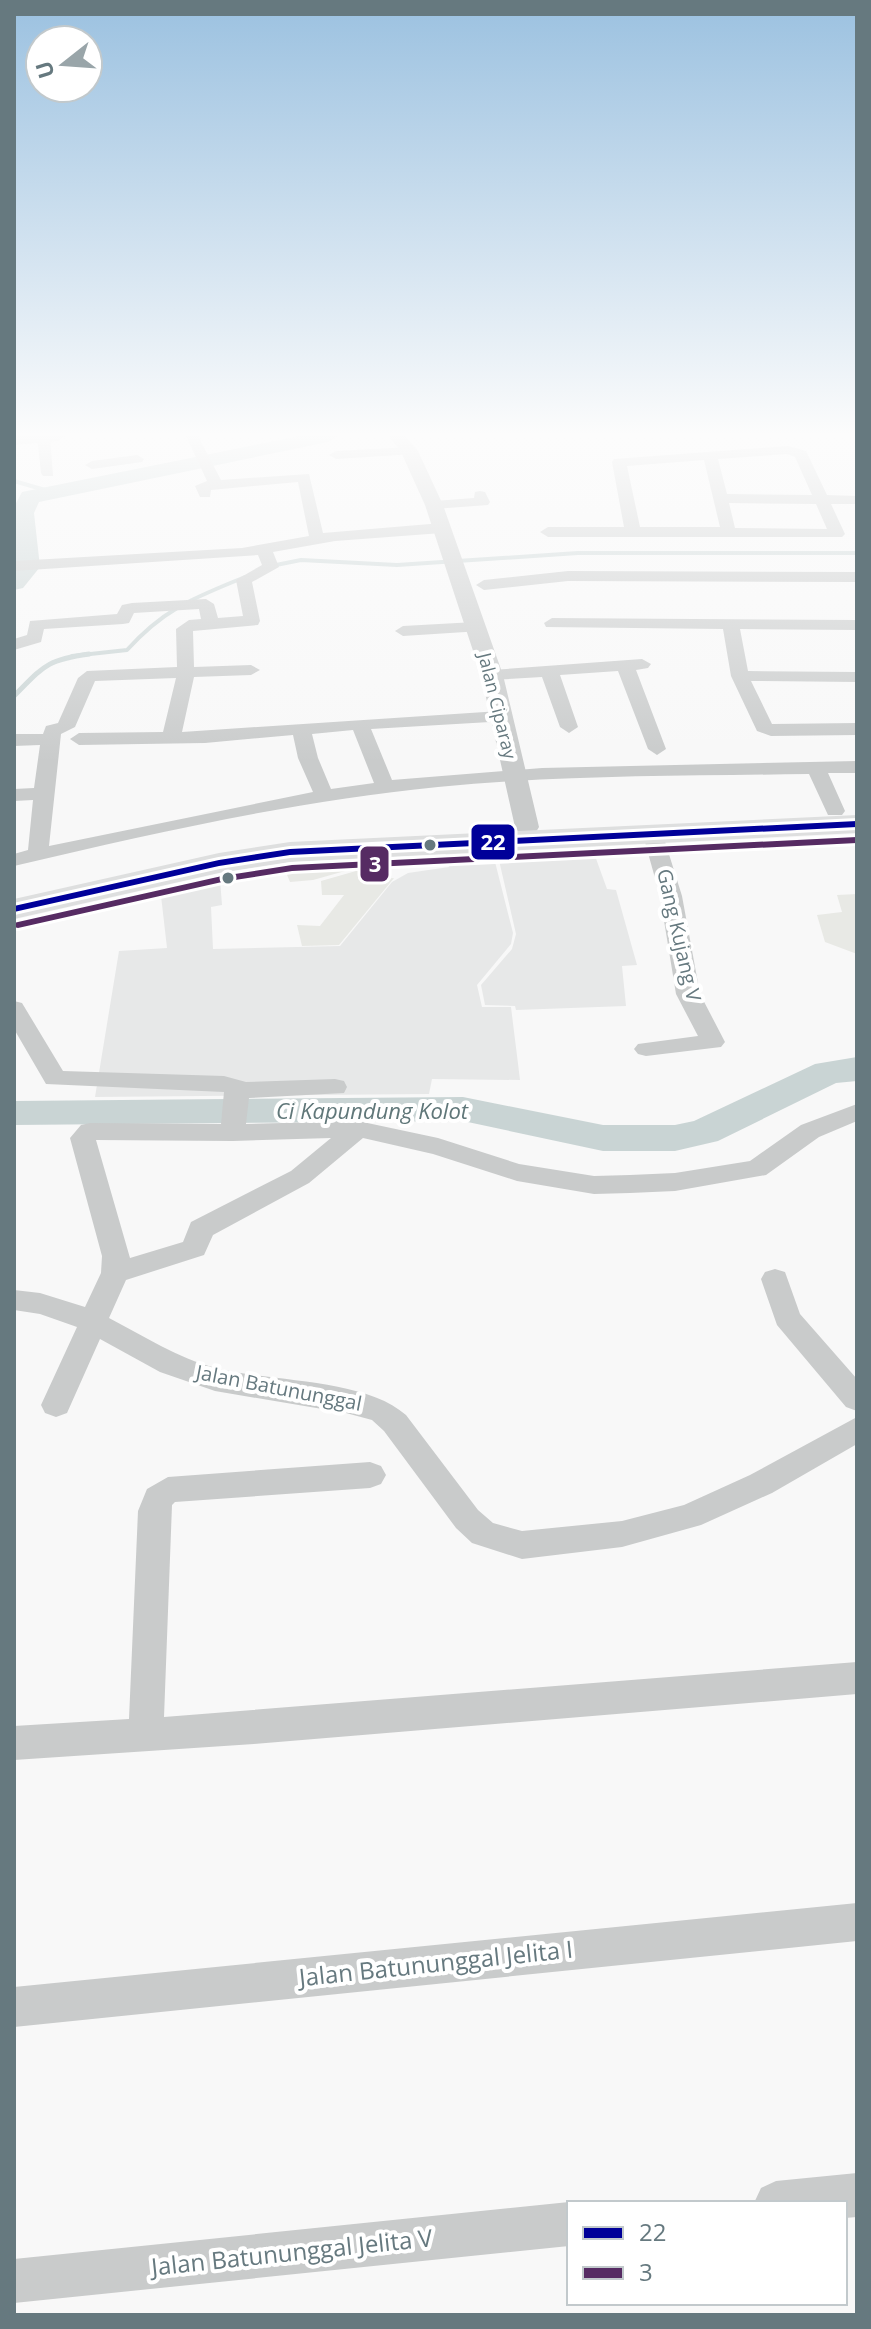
<svg xmlns="http://www.w3.org/2000/svg" width="871" height="2329" font-family="'Open Sans',sans-serif">
	<style>
		.built { fill: #e7e8e8 }
		.green { fill: #e8e9e5 }
		.lines { fill: none; stroke-linecap: round; stroke-linejoin: round }
		.stream-far1 { stroke: #c9d4d4; stroke-width: 4 }
		.stream { stroke: #c9d4d4; stroke-width: 5 }
		.river { fill: #c9d4d4; fill-rule: evenodd }
		.minor { fill: #c9cbcb; fill-rule: evenodd }
		.tertiary { fill: #c9cbcb; fill-rule: evenodd }
		.primary { fill: #dedfdf; fill-rule: evenodd }
		.bus-1-casing { stroke: #fff; stroke-width: 6 }
		.bus-2-casing { stroke: #fff; stroke-width: 6 }
		.bus-1 { fill: #009; fill-rule: evenodd }
		.bus-2 { fill: #562b63; fill-rule: evenodd }
		.bus-dot { fill: #66797f; stroke: #fff; stroke-width: 3 }
		.labels { text-anchor: middle; stroke-width: 8; stroke-linejoin: round; paint-order: stroke }
		.far-street-label { font-size: 18px; fill: #66797f; stroke: #fff }
		.street-label { font-size: 20px; fill: #66797f; stroke: #fff }
		.water-label { font-size: 22px; font-style: italic; fill: #607779; stroke: #fff }
		.near-street-label { font-size: 24px; fill: #66797f; stroke: #fff }
		.line-badge { stroke: #fff; stroke-width: 3 }
		.badge-label { font-size: 22px; text-anchor: middle; font-weight: bold; fill: #fff }
	</style>
	<rect width="100%" height="100%" fill="#f8f8f8"/>
	<!-- built -->
	<g class="built">
		<path d="M 492,850 L 513,933 L 511,944 L 477,985 L 482,1007 L 511,1007 L 520,1080 L 432,1079 L 429,1094 L 95,1097 L 119,951 L 167,948 L 160,887 L 220,879 L 222,905 L 211,907 L 213,949 L 340,946 L 392,882 L 408,873 L 449,867 L 445,852 Z"/>
		<path d="M 594,853 L 607,889 L 616,890 L 637,965 L 622,966 L 626,1006 L 516,1010 L 515,1006 L 485,1005 L 481,985 L 512,949 L 516,934 L 498,856 Z"/>
	</g>
	<!-- green -->
	<g class="green">
		<path d="M 377,857 L 378,860 L 362,861 L 363,866 L 313,880 L 290,882 L 283,865 Z"/>
		<path d="M 363,869 L 367,880 L 394,878 L 339,945 L 302,946 L 297,925 L 320,926 L 344,895 L 322,895 L 321,881 Z"/>
		<path d="M 857,894 L 857,954 L 825,942 L 817,915 L 842,912 L 837,895 Z"/>
	</g>
	<g class="lines">
		<!-- stream-far1 -->
		<g class="stream-far1">
			<path d="M 14,481 L 52,492"/>
			<path d="M 271,566 L 301,560 L 397,565 L 578,553 L 857,553"/>
			<path d="M 72,656 L 127,650 C 165,608 194,598 245,577"/>
		</g>
		<!-- stream -->
		<path class="stream" d="M 14,696 C 44,666 46,660 89,654"/>
		<!-- river -->
		<g class="river">
			<path d="M 299,436 L 338,436 L 328,442 L 39,502 L 34,513 L 40,567 L 23,588 L 14,590 L 14,507 L 22,492 Z"/>
			<path d="M 857,1057 L 857,1081 L 836,1083 L 718,1141 L 675,1151 L 603,1151 L 463,1121 L 14,1125 L 14,1101 L 463,1097 L 603,1125 L 675,1125 L 694,1121 L 815,1064 Z"/>
		</g>
		<!-- minor -->
		<g class="minor">
			<path d="M 37,436 L 50,436 L 53,476 L 43,476 L 41,473 Z"/>
			<path d="M 186,436 L 198,436 L 221,480 L 309,474 L 323,533 L 442,523 L 450,528 L 442,533 L 335,541 L 273,552 L 279,567 L 252,582 L 260,621 L 258,625 L 193,631 L 194,667 L 251,665 L 260,670 L 251,675 L 194,677 L 182,732 L 500,711 L 509,717 L 507,721 L 371,729 L 392,780 L 542,768 L 857,761 L 857,773 L 828,773 L 845,811 L 842,815 L 828,815 L 809,774 C 685,776 561,775 438,787 C 295,801 154,833 14,866 L 14,854 L 28,850 L 33,800 L 14,801 L 14,789 L 34,788 L 40,745 L 14,746 L 14,734 L 43,734 L 46,726 L 58,723 L 78,678 L 87,671 L 177,667 L 176,629 L 189,620 L 201,619 L 199,609 L 134,613 L 129,623 L 123,624 L 44,629 L 41,642 L 14,650 L 14,639 L 27,635 L 30,621 L 117,614 L 122,605 L 132,603 L 206,599 L 214,604 L 218,618 L 243,616 L 236,580 L 262,565 L 258,555 L 14,571 L 14,561 L 242,548 L 309,536 L 298,482 L 211,490 L 210,497 L 200,497 L 195,486 L 207,481 ZM 176,678 L 163,732 L 79,733 L 70,739 L 79,745 L 205,743 L 293,735 L 298,758 L 313,792 L 49,846 L 61,734 L 75,727 L 95,681 ZM 353,730 L 374,783 L 331,789 L 318,758 L 312,734 Z"/>
			<path d="M 788,446 L 806,451 L 827,495 L 857,496 L 857,504 L 831,504 L 845,534 L 842,537 L 548,537 L 540,532 L 548,527 L 624,527 L 612,462 L 614,459 ZM 787,454 L 795,457 L 812,495 L 727,494 L 718,459 ZM 704,460 L 720,527 L 640,527 L 627,466 ZM 729,503 L 816,504 L 827,529 L 735,528 Z"/>
			<path d="M 409,447 L 414,448 L 414,454 L 336,459 L 329,455 L 336,451 Z"/>
			<path d="M 137,455 L 144,459 L 142,462 L 92,469 L 85,465 L 92,461 Z"/>
			<path d="M 480,491 L 485,492 L 490,502 L 488,505 L 434,509 L 427,505 L 434,501 L 474,498 L 475,492 Z"/>
			<path d="M 568,571 L 857,572 L 857,582 L 568,581 L 484,590 L 476,585 L 484,580 Z"/>
			<path d="M 552,618 L 857,620 L 857,630 L 740,629 L 748,671 L 857,672 L 857,682 L 751,681 L 772,724 L 857,723 L 857,735 L 771,736 L 757,731 L 731,676 L 723,629 L 546,627 L 544,623 Z"/>
			<path d="M 475,622 L 483,627 L 481,631 L 403,636 L 395,631 L 403,626 Z"/>
			<path d="M 642,659 L 651,664 L 648,668 L 636,670 L 666,749 L 657,755 L 648,749 L 618,671 L 560,675 L 578,727 L 569,733 L 560,727 L 542,677 L 492,680 L 483,675 L 492,670 Z"/>
			<path d="M 653,829 L 663,835 L 682,896 L 700,994 L 725,1042 L 721,1047 L 646,1056 L 638,1054 L 634,1049 L 638,1044 L 698,1036 L 676,994 L 660,896 L 643,835 Z"/>
			<path d="M 14,1001 L 22,1003 L 63,1071 L 224,1076 L 246,1082 L 335,1079 L 344,1081 L 347,1087 L 344,1093 L 249,1098 L 246,1124 L 358,1121 L 438,1138 L 519,1164 L 594,1176 L 630,1175 L 675,1173 L 750,1161 L 801,1125 L 857,1104 L 857,1121 L 819,1137 L 766,1175 L 675,1191 L 630,1193 L 594,1194 L 517,1181 L 433,1154 L 363,1138 L 309,1183 L 213,1235 L 204,1255 L 126,1280 L 109,1318 C 144,1336 177,1358 216,1368 C 270,1382 365,1378 406,1415 L 478,1510 L 493,1523 L 522,1531 L 622,1521 L 684,1505 L 750,1475 L 857,1417 L 857,1444 L 772,1493 L 701,1525 L 622,1547 L 522,1559 L 472,1543 L 456,1528 L 384,1431 L 372,1420 L 346,1413 L 215,1391 L 160,1372 L 100,1339 L 67,1413 L 56,1417 L 45,1413 L 41,1405 L 77,1327 L 40,1314 L 14,1310 L 14,1290 L 40,1293 L 85,1307 L 101,1273 L 102,1256 L 70,1138 L 81,1125 L 90,1123 L 221,1124 L 224,1092 L 46,1084 L 14,1029 ZM 331,1138 L 291,1171 L 191,1222 L 183,1242 L 130,1258 L 96,1140 L 233,1141 Z"/>
			<path d="M 775,1269 L 785,1272 L 800,1314 L 857,1379 L 857,1411 L 846,1407 L 777,1325 L 761,1279 L 765,1272 Z"/>
			<path d="M 370,1462 L 381,1466 L 386,1475 L 381,1484 L 370,1488 L 175,1502 L 172,1505 L 164,1717 L 857,1662 L 857,1694 L 254,1744 L 14,1760 L 14,1726 L 129,1719 L 138,1511 L 147,1489 L 168,1477 Z"/>
			<path d="M 857,1903 L 857,1941 L 14,2027 L 14,1987 Z"/>
			<path d="M 857,2173 L 857,2217 L 845,2218 L 845,2203 L 754,2203 L 761,2188 L 776,2181 Z"/>
			<path d="M 569,2202 L 571,2203 L 569,2203 L 569,2246 L 14,2303 L 14,2259 Z"/>
		</g>
		<!-- tertiary -->
		<g class="tertiary">
			<path d="M 14,436 L 66,436 L 58,441 L 14,445 Z"/>
			<path d="M 389,436 L 405,436 L 418,451 L 443,505 L 503,675 L 539,827 L 536,832 L 518,832 L 515,827 L 481,675 L 425,505 L 401,452 Z"/>
		</g>
		<!-- primary -->
		<path class="primary" d="M 857,815 L 857,833 L 290,862 L 219,873 L 14,919 L 14,899 L 219,853 L 290,842 Z"/>
		<defs>
			<path id="bus-1" d="M 857,821 L 857,827 L 290,855 L 219,866 L 14,912 L 14,906 L 219,860 L 290,849 Z"/>
			<path id="bus-2" d="M 857,837 L 857,843 L 292,871 L 222,882 L 18,928 L 14,927 L 14,923 L 18,922 L 222,876 L 292,865 Z"/>
		</defs>
		<!-- bus-1 casing -->
		<use href="#bus-1" class="bus-1-casing"/>
		<!-- bus-2 casing -->
		<use href="#bus-2" class="bus-2-casing"/>
		<!-- bus-1 -->
		<use href="#bus-1" class="bus-1"/>
		<!-- bus-2 -->
		<use href="#bus-2" class="bus-2"/>
	</g>
	<!-- sky -->
	<linearGradient id="sky" x2="0" y2="1"><stop stop-color="#9bc1e0"/><stop offset="0.57" stop-color="#fcfcfc"/><stop offset="1" stop-color="#fcfcfc" stop-opacity="0"/></linearGradient>
	<rect width="871" height="762" fill="url(#sky)"/>
	<!-- markers -->
	<g class="bus-dot">
		<circle cx="430" cy="845" r="7"/>
		<circle cx="228" cy="878" r="7"/>
	</g>
	<g class="labels">
		<!-- far-street labels -->
		<g class="far-street-label">
			<text transform="translate(497 706) rotate(76)" y="6">Jalan Ciparay</text>
		</g>
		<!-- street labels -->
		<g class="street-label">
			<text transform="translate(679 935) rotate(77)" y="7">Gang Kujang V</text>
			<text transform="translate(279 1388) rotate(11)" y="7">Jalan Batununggal</text>
		</g>
		<!-- water labels -->
		<g class="water-label">
			<text x="372" y="1119">Ci Kapundung Kolot</text>
		</g>
		<!-- near-street labels -->
		<g class="near-street-label">
			<text transform="translate(436 1964) rotate(-6)" y="8">Jalan Batununggal Jelita I</text>
			<text transform="translate(292 2253) rotate(-6)" y="8">Jalan Batununggal Jelita V</text>
		</g>
	</g>
	<g class="line-badge">
		<rect x="470" y="823" width="46" height="38" rx="8" fill="#009"/>
		<rect x="359" y="845" width="31" height="38" rx="8" fill="#562b63"/>
	</g>
	<g class="badge-label">
		<text x="493" y="850">22</text>
		<text x="375" y="872">3</text>
	</g>
	<!-- border -->
	<rect width="871" height="2329" fill="none" stroke="#66797f" stroke-width="32"/>
	<!-- legend -->
	<rect x="567" y="2201" width="280" height="104" fill="#ffffff" stroke="#c2c9cc" stroke-width="2"/>
	<rect x="583" y="2227" width="40" height="12" fill="#000099" stroke="#c2c9cc" stroke-width="2"/>
	<text x="639" y="2241" font-size="24" fill="#66797f">22</text>
	<rect x="583" y="2267" width="40" height="12" fill="#562b63" stroke="#c2c9cc" stroke-width="2"/>
	<text x="639" y="2281" font-size="24" fill="#66797f">3</text>
	<!-- north arrow -->
	<g transform="translate(64 64) rotate(253)"><circle r="38" fill="#ffffff" stroke="#c2c9cc" stroke-width="2"/>
	<path d="M0-6L14 30L0 20L-14 30Z" fill="#99a5a9"/>
	<text y="-12" font-size="22" font-weight="bold" text-anchor="middle" fill="#66797f">U</text>
	</g>
</svg>
